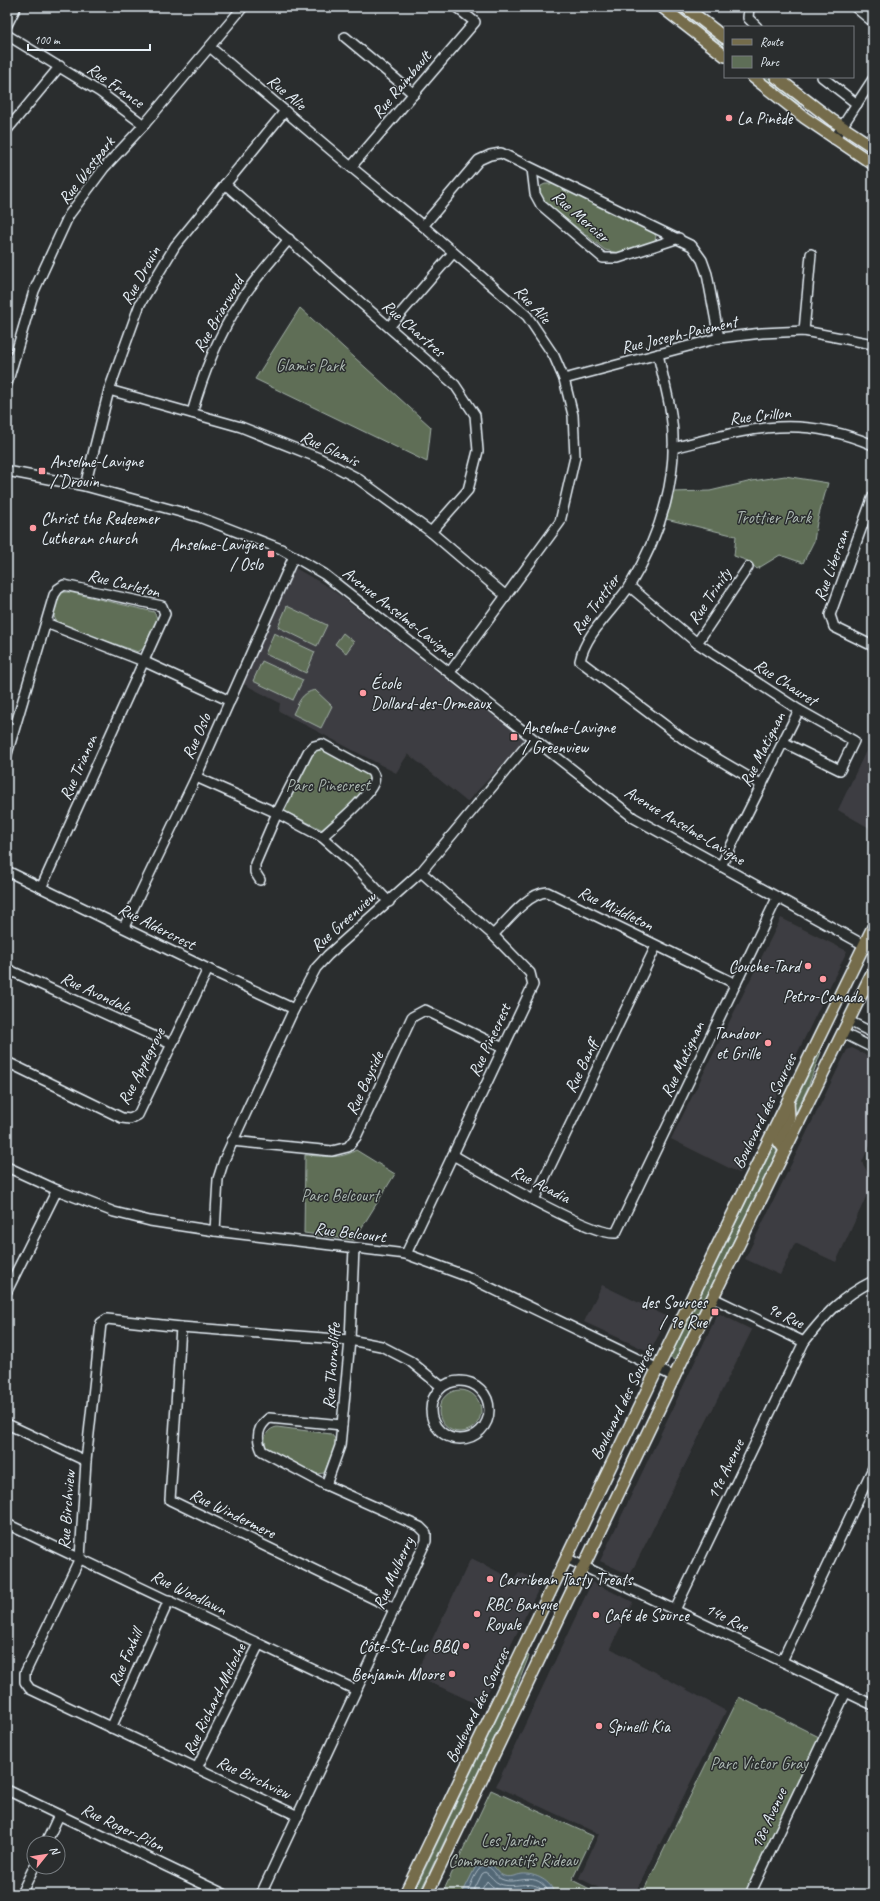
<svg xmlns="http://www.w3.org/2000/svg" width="880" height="1901" font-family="Caveat,sans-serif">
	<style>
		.built { fill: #3d3d42 }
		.green { fill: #5e6e57; stroke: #a3b0a8 }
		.water { fill: #526776; stroke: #8e9eaa }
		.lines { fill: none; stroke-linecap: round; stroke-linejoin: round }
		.shore { stroke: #acbac4; stroke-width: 1 }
		.minor-casing { stroke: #e8f1f8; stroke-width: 12 }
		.major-casing { stroke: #e8f1f8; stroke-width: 14 }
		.minor { stroke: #2a2d2e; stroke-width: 9 }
		.major { stroke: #746c4b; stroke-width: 11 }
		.poi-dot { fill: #ff9aa2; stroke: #2a2d2e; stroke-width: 1.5 }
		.labels { text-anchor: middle; stroke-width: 3; stroke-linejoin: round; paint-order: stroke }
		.street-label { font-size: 17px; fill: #e8f1f8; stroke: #2a2d2e }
		.poi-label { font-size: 17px; fill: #e8f1f8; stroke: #2a2d2e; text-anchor: start }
		.park-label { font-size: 17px; fill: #aab6b0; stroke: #2a2d2e }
	</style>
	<rect width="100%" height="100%" fill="#2a2d2e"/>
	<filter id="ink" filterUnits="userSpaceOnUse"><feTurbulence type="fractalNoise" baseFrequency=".025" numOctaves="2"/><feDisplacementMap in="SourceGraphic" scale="8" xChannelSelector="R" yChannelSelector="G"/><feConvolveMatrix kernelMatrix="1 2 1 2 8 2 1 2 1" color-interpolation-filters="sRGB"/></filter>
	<g filter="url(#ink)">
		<!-- built -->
		<g class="built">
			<path d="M 295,568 L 330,588 L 525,740 L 467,802 L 408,754 L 396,773 L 279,711 L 280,703 L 242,683 Z"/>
			<path d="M 873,736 L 873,830 L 838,810 Z"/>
			<path d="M 781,918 L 847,951 L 739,1173 L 671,1139 Z"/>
			<path d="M 852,1048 L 873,1058 L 873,1138 L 862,1162 L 873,1182 L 836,1262 L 795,1243 L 780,1275 L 745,1259 L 847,1050 Z"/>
			<path d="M 602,1285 L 668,1317 L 650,1352 L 584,1322 Z"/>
			<path d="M 718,1313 L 752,1330 L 630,1575 L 600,1561 Z"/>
			<path d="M 471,1558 L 514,1580 L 519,1572 L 542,1582 L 481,1706 L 415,1675 Z"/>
			<path d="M 592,1582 L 633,1602 L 610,1648 L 726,1711 L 635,1894 L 611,1894 L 579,1878 L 599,1834 L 496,1786 Z"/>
		</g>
		<!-- green -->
		<g class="green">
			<path d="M 671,7 L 677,7 L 725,44 L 725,49 Z"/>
			<path d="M 761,77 L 767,77 L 810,110 L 782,94 Z"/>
			<path d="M 545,184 L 553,184 L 653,232 L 656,236 L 655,240 L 652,243 L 619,253 L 605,250 L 545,202 L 539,193 L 541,186 Z"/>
			<path d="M 300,308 L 431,427 L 427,462 L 255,379 Z"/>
			<path d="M 785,476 L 828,483 L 817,522 L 814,541 L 803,563 L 780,555 L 757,569 L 748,561 L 734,556 L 736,536 L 666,519 L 673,492 L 710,491 L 752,481 Z"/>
			<path d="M 63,592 L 69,592 L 154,612 L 158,620 L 144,648 L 138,652 L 59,624 C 49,616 55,600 63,592 Z"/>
			<path d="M 287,606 L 327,625 L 317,646 L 278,627 Z"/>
			<path d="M 274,633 L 315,652 L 306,673 L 265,654 Z"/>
			<path d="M 343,633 L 354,642 L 346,653 L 335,644 Z"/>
			<path d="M 262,661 L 303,680 L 293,700 L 253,681 Z"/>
			<path d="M 315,690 L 332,706 L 321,728 L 293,714 C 299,702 301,693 315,690 Z"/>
			<path d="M 322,748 L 369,774 C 370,793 338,818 325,831 L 284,811 L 310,755 L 315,749 Z"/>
			<path d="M 819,1052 L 821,1052 L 808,1087 L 792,1121 L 794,1105 Z"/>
			<path d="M 774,1145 L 777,1152 L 675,1360 L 670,1358 Z"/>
			<path d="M 356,1150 L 395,1174 L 354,1240 L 304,1233 L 305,1155 C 323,1156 340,1160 356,1150 Z"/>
			<circle cx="460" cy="1411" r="21"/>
			<path d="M 277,1427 L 331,1434 L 337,1441 L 324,1473 L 316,1474 L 267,1449 C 262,1439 266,1429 277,1427 Z"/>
			<path d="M 527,1655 L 529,1656 L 509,1707 L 419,1894 L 413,1894 Z"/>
			<path d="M 739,1697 L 823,1739 L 746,1894 L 642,1894 Z"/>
			<path d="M 491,1790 L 593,1836 L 572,1880 L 600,1894 L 442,1894 Z"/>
		</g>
		<!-- water -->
		<path class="water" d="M 481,1863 C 497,1862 494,1872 504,1876 C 510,1878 516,1875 522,1874 C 535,1873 552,1881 554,1894 L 462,1894 L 475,1868 Z"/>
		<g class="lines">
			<!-- shore -->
			<g class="shore">
				<path d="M 467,1894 C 470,1887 475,1871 482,1867 C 491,1863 495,1876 501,1879 C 517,1887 536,1867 550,1894"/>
				<path d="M 472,1894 L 482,1874 L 485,1872 C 491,1875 494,1882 500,1884 C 515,1890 535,1876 545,1894"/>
				<path d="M 479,1894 L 487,1881 C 490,1884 492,1887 497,1889 C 510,1895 525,1885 537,1894"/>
			</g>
			<defs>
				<g id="minor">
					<path d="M 749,7 L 748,18 L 757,27"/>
					<path d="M 855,7 L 873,22"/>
					<path d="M 7,25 L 16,7"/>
					<path d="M 7,35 L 100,92 L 144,125"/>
					<path d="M 345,37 L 414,94"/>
					<path d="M 211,48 L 351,167 L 423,226 L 527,316 L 554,356 L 564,379 L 573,415 L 575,457 L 560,522 L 450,672"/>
					<path d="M 822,77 L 857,104"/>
					<path d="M 7,130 L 60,66"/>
					<path d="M 834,139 L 873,79"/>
					<path d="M 351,167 L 475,22 L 456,7"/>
					<path d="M 532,169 L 535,194 L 541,205 L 603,258 L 618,258 L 679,238"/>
					<path d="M 225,184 L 455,385 L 475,415 L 478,451 L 468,490 L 431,532"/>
					<path d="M 423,226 L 479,160 L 490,155 L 501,153 L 692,246 L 702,260 L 707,274 L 719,338"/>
					<path d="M 389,327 L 453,253"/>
					<path d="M 804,331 L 811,254"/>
					<path d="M 658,354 C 662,374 668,394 671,414 C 680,474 661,534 630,585 C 614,610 586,632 580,661 L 682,738 L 762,785"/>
					<path d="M 564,379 L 719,338 L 762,333 L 804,331 L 873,344"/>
					<path d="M 7,384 L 34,291 L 69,215 L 104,168 L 144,125 L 243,7"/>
					<path d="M 109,390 L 241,427 L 319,458 L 357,478 L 431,532 L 506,596"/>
					<path d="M 192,413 C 203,374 218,336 240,302 C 254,279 272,260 289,239"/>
					<path d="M 673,448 C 748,429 798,413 873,445"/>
					<path d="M 7,471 L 85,486 L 199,517 L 281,549 L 324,574 L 634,818 L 873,950"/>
					<path d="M 85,486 L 109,390 L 140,304 L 175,246 L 285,111"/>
					<path d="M 873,496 L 830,615 L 834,627 L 873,646"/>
					<path d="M 629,586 L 697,643 L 799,710 L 854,741 L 840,770 L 783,742"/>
					<path d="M 46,623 L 143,661 L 230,701"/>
					<path d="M 697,643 L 748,567"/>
					<path d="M 7,754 L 54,595 L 58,589 L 64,585 L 162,606 L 165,614 L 42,886"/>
					<path d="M 196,777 L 277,813 L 322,837 L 356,867 L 389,902"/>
					<path d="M 721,866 L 799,710"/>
					<path d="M 7,871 L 208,969 L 294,1009"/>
					<path d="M 260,880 L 255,872 L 255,864 L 277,813 L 308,752 L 314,746 L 322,744 L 371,771 C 374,774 375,778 374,782 C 367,799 336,824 322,837"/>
					<path d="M 124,927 L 196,777 L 294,556"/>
					<path d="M 493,935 C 507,921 528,893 547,892 L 736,984"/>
					<path d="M 7,969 L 171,1044"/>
					<path d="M 849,1021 L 873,1033"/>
					<path d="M 843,1033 L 873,1048"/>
					<path d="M 7,1062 L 122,1118 L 130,1119 L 138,1115 L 208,969"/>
					<path d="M 232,1141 L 332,1151 L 348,1147 L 356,1137 L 412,1017 L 425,1010 L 503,1048"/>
					<path d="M 453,1155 C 481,1171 590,1236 616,1233 L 777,898"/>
					<path d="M 7,1167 L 57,1190 L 114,1212 L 150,1221 L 215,1231 L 406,1254 L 466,1276 L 675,1377"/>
					<path d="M 534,1200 L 656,946"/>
					<path d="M 215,1231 L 218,1179 L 224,1160 L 294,1009 L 316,968 L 328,955 L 421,872 L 532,739"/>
					<path d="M 406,1254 L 533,985 L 530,973 L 493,935 L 421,872"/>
					<path d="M 7,1291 L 57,1190"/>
					<path d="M 713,1298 L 804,1342"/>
					<path d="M 181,1327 L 170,1500 L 395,1609"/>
					<circle cx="460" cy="1410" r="29"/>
					<path d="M 7,1424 L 86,1461"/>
					<path d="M 326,1485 L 340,1446 L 350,1340 L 354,1248"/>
					<path d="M 7,1524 L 356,1690"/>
					<path d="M 566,1558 L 873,1705"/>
					<path d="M 675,1610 L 804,1342 C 826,1314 841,1297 873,1281"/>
					<path d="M 782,1661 L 873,1468"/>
					<path d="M 111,1728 L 169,1600"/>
					<path d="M 197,1768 L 259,1644"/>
					<path d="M 7,1790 L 224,1894"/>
					<path d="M 298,1816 L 30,1689 L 25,1682 L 25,1673 L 80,1558 L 86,1461 L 101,1323 L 107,1319 L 181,1327 L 350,1340 L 381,1346 L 410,1361 L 442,1387"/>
					<path d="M 46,1843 L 59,1815"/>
					<path d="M 21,1894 L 34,1867"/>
					<path d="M 261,1894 L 426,1541 L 426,1533 L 420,1527 L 326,1485 L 262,1451 C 256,1438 257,1427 269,1418 L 342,1425"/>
					<path d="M 752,1894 L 752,1890 L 846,1692"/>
				</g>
				<g id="major">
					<path d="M 662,7 L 725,56"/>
					<path d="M 685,7 L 725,38"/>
					<path d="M 753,77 L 805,118 L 873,164"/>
					<path d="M 776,77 L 832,120 L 873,147"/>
					<path d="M 785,1150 L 779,1142 L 789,1117 L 788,1101"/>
					<path d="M 405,1894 L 664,1355 L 873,927"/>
					<path d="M 427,1894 L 688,1348 L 873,971"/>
				</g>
			</defs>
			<!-- minor casing -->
			<use href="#minor" class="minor-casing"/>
			<!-- major casing -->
			<use href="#major" class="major-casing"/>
			<!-- minor -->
			<use href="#minor" class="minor"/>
			<!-- major -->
			<use href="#major" class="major"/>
		</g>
	</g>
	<!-- markers -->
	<g class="poi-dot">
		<circle cx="729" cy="118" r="4"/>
		<rect x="38" y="467" width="8" height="8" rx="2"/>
		<circle cx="33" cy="528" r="4"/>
		<rect x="267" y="550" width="8" height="8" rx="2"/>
		<circle cx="363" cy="693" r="4"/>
		<rect x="510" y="733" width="8" height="8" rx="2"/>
		<circle cx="808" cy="966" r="4"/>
		<circle cx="823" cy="979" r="4"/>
		<circle cx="768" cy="1043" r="4"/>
		<rect x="711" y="1308" width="8" height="8" rx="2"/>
		<circle cx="490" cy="1579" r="4"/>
		<circle cx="477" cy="1614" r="4"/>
		<circle cx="596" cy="1615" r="4"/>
		<circle cx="466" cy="1646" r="4"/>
		<circle cx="452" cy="1674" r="4"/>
		<circle cx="599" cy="1726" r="4"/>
	</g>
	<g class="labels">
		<!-- street labels -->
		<g class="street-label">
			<text transform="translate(401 84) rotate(-50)" y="6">Rue Raimbault</text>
			<text transform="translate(116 85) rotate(35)" y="6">Rue France</text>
			<text transform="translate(287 92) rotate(40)" y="6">Rue Alie</text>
			<text transform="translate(86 170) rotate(-52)" y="6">Rue Westpark</text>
			<text transform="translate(581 216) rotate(41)" y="6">Rue Mercier</text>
			<text transform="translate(140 275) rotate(-61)" y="6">Rue Drouin</text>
			<text transform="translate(533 304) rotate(47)" y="6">Rue Alie</text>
			<text transform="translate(218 314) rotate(-60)" y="6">Rue Briarwood</text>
			<text transform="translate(414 328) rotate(41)" y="6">Rue Chartres</text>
			<text transform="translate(679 334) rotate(-13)" y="6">Rue Joseph-Paiement</text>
			<text transform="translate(760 415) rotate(-6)" y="6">Rue Crillon</text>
			<text transform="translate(330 448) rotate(25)" y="6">Rue Glamis</text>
			<text transform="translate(831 565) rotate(-70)" y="6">Rue Libersan</text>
			<text transform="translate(124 583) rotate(14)" y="6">Rue Carleton</text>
			<text transform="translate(709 596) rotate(-56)" y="6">Rue Trinity</text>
			<text transform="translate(595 604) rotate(-54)" y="6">Rue Trottier</text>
			<text transform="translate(399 612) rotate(38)" y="6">Avenue Anselme-Lavigne</text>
			<text transform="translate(786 682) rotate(33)" y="6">Rue Chauret</text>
			<text transform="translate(196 736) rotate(-66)" y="6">Rue Oslo</text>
			<text transform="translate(762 749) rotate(-63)" y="6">Rue Matignan</text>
			<text transform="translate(78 767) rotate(-66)" y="6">Rue Trianon</text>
			<text transform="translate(685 825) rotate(31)" y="6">Avenue Anselme-Lavigne</text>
			<text transform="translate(616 908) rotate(26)" y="6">Rue Middleton</text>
			<text transform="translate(343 921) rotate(-42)" y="6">Rue Greenview</text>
			<text transform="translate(157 926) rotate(27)" y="6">Rue Aldercrest</text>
			<text transform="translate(96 992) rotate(25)" y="6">Rue Avondale</text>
			<text transform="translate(489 1040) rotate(-65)" y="6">Rue Pinecrest</text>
			<text transform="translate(682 1059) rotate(-65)" y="6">Rue Matignan</text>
			<text transform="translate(141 1066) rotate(-63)" y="6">Rue Applegrove</text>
			<text transform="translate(581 1066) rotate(-64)" y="6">Rue Banff</text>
			<text transform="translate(364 1083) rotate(-65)" y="6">Rue Bayside</text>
			<text transform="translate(764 1111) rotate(-64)" y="6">Boulevard des Sources</text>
			<text transform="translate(541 1184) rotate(27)" y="6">Rue Acadia</text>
			<text transform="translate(350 1232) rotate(7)" y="6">Rue Belcourt</text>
			<text transform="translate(786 1315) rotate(26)" y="6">9e Rue</text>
			<text transform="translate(331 1366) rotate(-86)" y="6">Rue Thorncliffe</text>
			<text transform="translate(622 1402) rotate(-64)" y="6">Boulevard des Sources</text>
			<text transform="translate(725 1469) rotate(-64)" y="6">19e Avenue</text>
			<text transform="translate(66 1510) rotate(-86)" y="6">Rue Birchview</text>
			<text transform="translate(233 1513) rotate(26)" y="6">Rue Windermere</text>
			<text transform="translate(393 1573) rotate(-66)" y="6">Rue Mulberry</text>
			<text transform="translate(189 1592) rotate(26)" y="6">Rue Woodlawn</text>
			<text transform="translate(727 1617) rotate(26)" y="6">14e Rue</text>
			<text transform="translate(125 1657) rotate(-66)" y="6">Rue Foxhill</text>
			<text transform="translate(214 1699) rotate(-64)" y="6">Rue Richard-Meloche</text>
			<text transform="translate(477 1705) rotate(-64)" y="6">Boulevard des Sources</text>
			<text transform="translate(254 1777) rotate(25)" y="6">Rue Birchview</text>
			<text transform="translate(768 1818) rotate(-65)" y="6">18e Avenue</text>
			<text transform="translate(123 1827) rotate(26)" y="6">Rue Roger-Pilon</text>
		</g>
		<!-- poi labels -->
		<g class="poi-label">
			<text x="737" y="124">La Pinède</text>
			<text x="50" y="467">Anselme-Lavigne<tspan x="50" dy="20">/ Drouin</tspan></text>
			<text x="41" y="524">Christ the Redeemer<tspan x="41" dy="20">Lutheran church</tspan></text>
			<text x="263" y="550" text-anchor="end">Anselme-Lavigne<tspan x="263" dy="20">/ Oslo</tspan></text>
			<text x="371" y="689">École<tspan x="371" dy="20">Dollard-des-Ormeaux</tspan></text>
			<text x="522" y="733">Anselme-Lavigne<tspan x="522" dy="20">/ Greenview</tspan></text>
			<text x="800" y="972" text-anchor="end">Couche-Tard</text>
			<text x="823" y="1002" text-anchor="middle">Petro-Canada</text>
			<text x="760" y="1039" text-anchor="end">Tandoor<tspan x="760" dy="20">et Grille</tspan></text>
			<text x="707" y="1308" text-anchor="end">des Sources<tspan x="707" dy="20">/ 9e Rue</tspan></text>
			<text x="498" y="1585">Carribean Tasty Treats</text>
			<text x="485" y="1610">RBC Banque<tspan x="485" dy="20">Royale</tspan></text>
			<text x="604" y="1621">Café de Source</text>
			<text x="458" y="1652" text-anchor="end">Côte-St-Luc BBQ</text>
			<text x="444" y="1680" text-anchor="end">Benjamin Moore</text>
			<text x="607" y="1732">Spinelli Kia</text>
		</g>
		<!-- park labels -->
		<g class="park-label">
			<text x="310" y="371">Glamis Park</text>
			<text x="773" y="523">Trottier Park</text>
			<text x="328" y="791">Parc Pinecrest</text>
			<text x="340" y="1201">Parc Belcourt</text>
			<text x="759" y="1769">Parc Victor Gray</text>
			<text x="513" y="1846">Les Jardins<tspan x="513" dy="20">Commemoratifs Rideau</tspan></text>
		</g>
	</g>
	<!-- margin -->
	<rect width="880" height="1901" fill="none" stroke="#2a2d2e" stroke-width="24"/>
	<rect x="12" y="12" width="856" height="1877" fill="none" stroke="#e8f1f8" stroke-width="1.5" filter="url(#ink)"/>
	<!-- legend -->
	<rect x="724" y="26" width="130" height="52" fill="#2a2d2e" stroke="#767b7f"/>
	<rect x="732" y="39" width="20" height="6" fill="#746c4b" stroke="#767b7f"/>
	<text x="760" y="46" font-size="12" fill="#e8f1f8">Route</text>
	<rect x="732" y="56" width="20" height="12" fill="#5e6e57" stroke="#767b7f"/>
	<text x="760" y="66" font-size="12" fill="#e8f1f8">Parc</text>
	<!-- north arrow -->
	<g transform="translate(46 1855) rotate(60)"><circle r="19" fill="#2a2d2e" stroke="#767b7f"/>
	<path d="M0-3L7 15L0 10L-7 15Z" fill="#ff9aa2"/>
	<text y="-6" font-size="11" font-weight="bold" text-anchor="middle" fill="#e8f1f8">N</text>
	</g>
	<!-- scale -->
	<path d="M28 44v6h122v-6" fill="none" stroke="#e8f1f8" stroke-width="2"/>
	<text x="34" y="44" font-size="12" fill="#e8f1f8" stroke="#2a2d2e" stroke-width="3" paint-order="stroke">100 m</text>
</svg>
